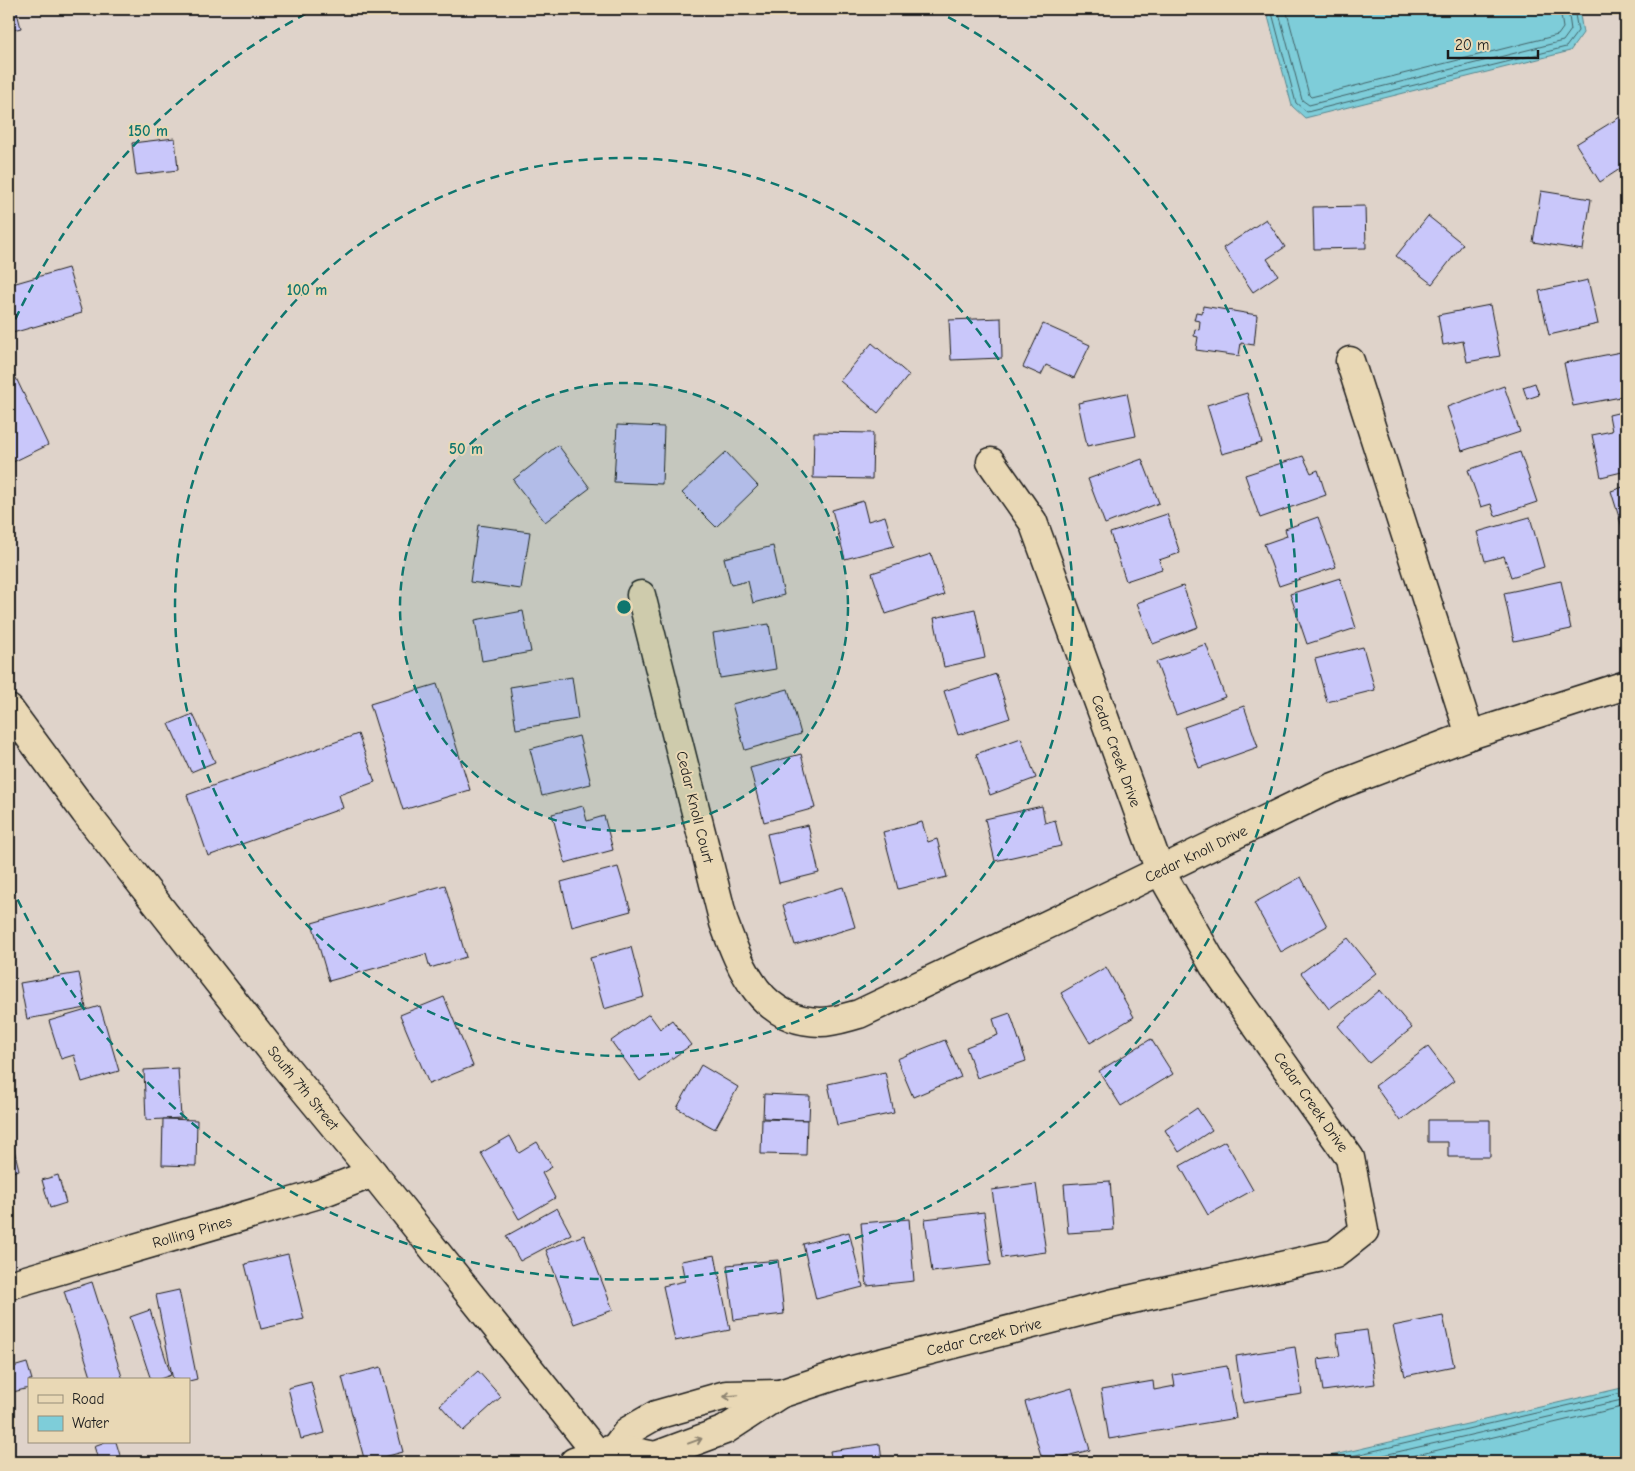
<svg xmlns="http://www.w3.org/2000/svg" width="1635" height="1471" font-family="'Comic Neue',sans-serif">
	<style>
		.water { fill: #7ecdd9; stroke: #57868d }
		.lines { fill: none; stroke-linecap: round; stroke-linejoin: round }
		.shore { stroke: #436368; stroke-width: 1 }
		.building { fill: #c9c7fa; stroke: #1c1c1c }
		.street-casing { stroke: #1c1c1c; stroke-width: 31 }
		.secondary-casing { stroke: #1c1c1c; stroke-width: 31 }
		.street { stroke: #e9d8b5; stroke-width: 28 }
		.secondary { stroke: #e9d8b5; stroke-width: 28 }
		.oneway { stroke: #8d8370 }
		.ring { fill: none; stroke: #0f766e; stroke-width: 2.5; stroke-dasharray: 9 6 }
		.labels { text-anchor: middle; stroke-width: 4; stroke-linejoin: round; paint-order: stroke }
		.street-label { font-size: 15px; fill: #1c1c1c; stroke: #e9d8b5 }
		.centre { fill: #0f766e; stroke: #e9d8b5; stroke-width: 2.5 }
		.ring-label { font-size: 15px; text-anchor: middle; font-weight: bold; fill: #0f766e; stroke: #e9d8b5; stroke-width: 4; stroke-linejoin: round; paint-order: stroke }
	</style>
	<rect width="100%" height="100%" fill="#dfd3ca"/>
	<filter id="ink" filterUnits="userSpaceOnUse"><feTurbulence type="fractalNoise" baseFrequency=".02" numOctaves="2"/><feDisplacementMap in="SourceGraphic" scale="10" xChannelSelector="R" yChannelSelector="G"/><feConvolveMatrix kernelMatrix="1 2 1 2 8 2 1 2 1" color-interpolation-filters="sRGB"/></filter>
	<g filter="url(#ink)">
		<!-- water -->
		<g class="water">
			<path d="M 1266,9 L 1579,9 L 1583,33 L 1570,51 L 1305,118 L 1292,106 Z"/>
			<path d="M 1626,1387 L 1626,1462 L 1304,1462 Z"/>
		</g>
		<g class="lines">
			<!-- shore -->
			<g class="shore">
				<path d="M 1271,9 L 1296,103 L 1307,112 L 1566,47 L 1578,31 L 1574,9"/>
				<path d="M 1278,9 L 1302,100 L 1309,105 L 1563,41 L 1571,30 L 1568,9"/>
				<path d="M 1286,9 L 1309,95 L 1311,97 L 1558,35 L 1563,28 L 1560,9"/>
				<path d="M 1326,1462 L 1626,1392"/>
				<path d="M 1354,1462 L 1626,1399"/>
				<path d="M 1387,1462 L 1626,1406"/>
			</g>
		</g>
		<!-- building -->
		<g class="building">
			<path d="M 9,9 L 16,9 L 21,28 L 9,31 Z"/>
			<path d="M 1620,117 L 1626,127 L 1626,165 L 1600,182 L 1576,144 Z"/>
			<path d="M 175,138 L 178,170 L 136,175 L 132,143 Z"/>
			<path d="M 1541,191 L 1591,199 L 1583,250 L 1533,242 Z"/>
			<path d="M 1365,206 L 1366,248 L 1314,249 L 1313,207 Z"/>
			<path d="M 1428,216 L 1463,244 L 1432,284 L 1396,256 Z"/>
			<path d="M 1266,219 L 1285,247 L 1267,259 L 1278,275 L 1253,292 L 1223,248 Z"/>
			<path d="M 68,268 L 82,313 L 9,334 L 9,285 Z"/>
			<path d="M 1588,280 L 1598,324 L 1549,335 L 1539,291 Z"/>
			<path d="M 1490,305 L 1500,356 L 1467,362 L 1463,341 L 1443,345 L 1438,315 Z"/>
			<path d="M 1203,306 L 1257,315 L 1254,345 L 1241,343 L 1239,356 L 1196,350 L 1198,337 L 1194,336 L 1195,329 L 1199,330 L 1200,321 L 1194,320 L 1196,312 L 1202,313 Z"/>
			<path d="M 1001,318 L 1002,358 L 951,360 L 949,320 Z"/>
			<path d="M 1043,324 L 1090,345 L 1074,378 L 1046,365 L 1041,375 L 1023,367 Z"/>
			<path d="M 872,343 L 909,375 L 878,413 L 840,381 Z"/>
			<path d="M 1626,351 L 1626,396 L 1573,406 L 1564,363 Z"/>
			<path d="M 16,378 L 48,445 L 9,464 L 9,382 Z"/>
			<path d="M 1535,383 L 1539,395 L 1527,399 L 1523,387 Z"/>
			<path d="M 1504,386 L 1520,432 L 1462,451 L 1447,407 Z"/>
			<path d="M 1127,393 L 1136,436 L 1087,446 L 1078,403 Z"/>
			<path d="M 1247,393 L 1262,443 L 1222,454 L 1207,405 Z"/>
			<path d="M 1626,411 L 1626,471 L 1601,477 L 1592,435 L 1612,431 L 1609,415 Z"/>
			<path d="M 617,425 L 664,427 L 662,484 L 614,482 Z"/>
			<path d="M 814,432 L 873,433 L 872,479 L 813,478 Z"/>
			<path d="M 558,445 L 590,488 L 545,522 L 513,480 Z"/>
			<path d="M 726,452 L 758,486 L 716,527 L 682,493 Z"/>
			<path d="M 1520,452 L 1537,502 L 1495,516 L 1491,504 L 1481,507 L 1468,470 Z"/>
			<path d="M 1303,456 L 1311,473 L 1318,470 L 1326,495 L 1260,518 L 1245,475 Z"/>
			<path d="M 1142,459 L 1159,503 L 1105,524 L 1088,479 Z"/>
			<path d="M 1626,486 L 1626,540 L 1611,491 Z"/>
			<path d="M 863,501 L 868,521 L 885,516 L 894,546 L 845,559 L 832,510 Z"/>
			<path d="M 1167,514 L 1180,553 L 1159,560 L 1162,569 L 1126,581 L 1110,533 Z"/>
			<path d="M 1318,517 L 1336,567 L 1279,586 L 1264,544 L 1287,536 L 1285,529 Z"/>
			<path d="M 1530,517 L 1544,567 L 1511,577 L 1504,556 L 1485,561 L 1477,532 Z"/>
			<path d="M 478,525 L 530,532 L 521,589 L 470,582 Z"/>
			<path d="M 773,546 L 784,595 L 753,603 L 748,581 L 731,585 L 724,558 Z"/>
			<path d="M 931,554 L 944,595 L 886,614 L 872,573 Z"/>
			<path d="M 1340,578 L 1356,628 L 1307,644 L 1290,594 Z"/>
			<path d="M 1561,581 L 1571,629 L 1514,641 L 1504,593 Z"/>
			<path d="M 1183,586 L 1198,627 L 1153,644 L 1137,603 Z"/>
			<path d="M 975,609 L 985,658 L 944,667 L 934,618 Z"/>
			<path d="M 523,611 L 531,652 L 482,661 L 475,620 Z"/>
			<path d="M 769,624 L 776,669 L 720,678 L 713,633 Z"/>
			<path d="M 1206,644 L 1225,697 L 1176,715 L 1156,662 Z"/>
			<path d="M 1363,647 L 1375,690 L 1327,702 L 1315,659 Z"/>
			<path d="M 996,674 L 1010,718 L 958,735 L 944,691 Z"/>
			<path d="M 572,677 L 578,719 L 516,729 L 510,687 Z"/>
			<path d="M 437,684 L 470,790 L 403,810 L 370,704 Z"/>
			<path d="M 788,689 L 801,734 L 745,750 L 732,704 Z"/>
			<path d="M 1244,706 L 1258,747 L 1199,768 L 1184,727 Z"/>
			<path d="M 193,714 L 215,762 L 191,772 L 169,724 Z"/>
			<path d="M 358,734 L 375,782 L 339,795 L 343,808 L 208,856 L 187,795 Z"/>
			<path d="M 579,736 L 591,784 L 542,796 L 530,749 Z"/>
			<path d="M 1021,738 L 1036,778 L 990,795 L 976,754 Z"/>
			<path d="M 801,754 L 815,808 L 764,822 L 750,768 Z"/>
			<path d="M 583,806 L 587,821 L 604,816 L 613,850 L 565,863 L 552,814 Z"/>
			<path d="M 1042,806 L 1045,823 L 1055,820 L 1061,846 L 995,861 L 985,819 Z"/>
			<path d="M 922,822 L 928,842 L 937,839 L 947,877 L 898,889 L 883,832 Z"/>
			<path d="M 808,825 L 819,873 L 779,883 L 767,834 Z"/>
			<path d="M 618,867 L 631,911 L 572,927 L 561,882 Z"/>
			<path d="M 1301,877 L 1327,926 L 1281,952 L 1254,903 Z"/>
			<path d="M 445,885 L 466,957 L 430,968 L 426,954 L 329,981 L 312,923 Z"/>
			<path d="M 843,887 L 855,927 L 795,945 L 783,905 Z"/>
			<path d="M 1348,938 L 1376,973 L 1329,1009 L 1301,973 Z"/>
			<path d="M 631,947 L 644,997 L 604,1009 L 590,958 Z"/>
			<path d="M 1106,967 L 1134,1017 L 1090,1043 L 1061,993 Z"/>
			<path d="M 79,973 L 86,1008 L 27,1019 L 20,983 Z"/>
			<path d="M 1380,990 L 1412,1028 L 1369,1063 L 1338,1026 Z"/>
			<path d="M 444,997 L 473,1066 L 429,1084 L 400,1015 Z"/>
			<path d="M 100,1006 L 119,1071 L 82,1082 L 74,1055 L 61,1059 L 49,1021 Z"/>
			<path d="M 1010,1013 L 1026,1061 L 977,1078 L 966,1047 L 998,1035 L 993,1019 Z"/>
			<path d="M 649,1014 L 660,1029 L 672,1020 L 691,1045 L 640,1081 L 611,1041 Z"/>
			<path d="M 1151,1039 L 1173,1074 L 1121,1106 L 1099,1071 Z"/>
			<path d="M 945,1040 L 961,1077 L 913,1097 L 897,1059 Z"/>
			<path d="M 1428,1047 L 1454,1081 L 1400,1121 L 1375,1086 Z"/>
			<path d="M 701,1065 L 738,1087 L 715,1129 L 677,1108 Z"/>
			<path d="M 178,1068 L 181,1118 L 146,1120 L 144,1070 Z"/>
			<path d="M 885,1072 L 894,1113 L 837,1125 L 828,1084 Z"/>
			<path d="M 764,1094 L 810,1096 L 809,1120 L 763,1118 Z"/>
			<path d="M 1197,1108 L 1212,1130 L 1179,1152 L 1165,1130 Z"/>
			<path d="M 163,1119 L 197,1120 L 196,1166 L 162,1165 Z"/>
			<path d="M 762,1119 L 807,1120 L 806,1155 L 761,1154 Z"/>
			<path d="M 1428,1120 L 1490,1120 L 1490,1157 L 1448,1157 L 1448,1142 L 1428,1142 Z"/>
			<path d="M 510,1136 L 519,1153 L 537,1142 L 552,1167 L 542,1173 L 555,1198 L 519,1219 L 481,1153 Z"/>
			<path d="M 12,1141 L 19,1170 L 9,1173 L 9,1142 Z"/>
			<path d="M 1225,1141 L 1253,1190 L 1208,1215 L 1180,1166 Z"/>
			<path d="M 58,1175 L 66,1203 L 50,1208 L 42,1180 Z"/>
			<path d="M 1110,1181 L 1114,1230 L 1068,1233 L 1064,1184 Z"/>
			<path d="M 1036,1184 L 1046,1252 L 1002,1258 L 992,1190 Z"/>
			<path d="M 557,1208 L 571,1234 L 520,1261 L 506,1236 Z"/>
			<path d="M 984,1212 L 991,1265 L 932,1272 L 925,1219 Z"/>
			<path d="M 909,1219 L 914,1281 L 867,1286 L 861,1223 Z"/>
			<path d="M 849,1232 L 863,1287 L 816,1299 L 803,1244 Z"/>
			<path d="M 584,1235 L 613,1310 L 574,1324 L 546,1250 Z"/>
			<path d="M 288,1254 L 304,1319 L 261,1329 L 245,1264 Z"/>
			<path d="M 715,1255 L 730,1330 L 675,1341 L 663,1286 L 685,1281 L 681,1261 Z"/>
			<path d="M 778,1260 L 784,1314 L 734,1320 L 727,1265 Z"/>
			<path d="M 92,1282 L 123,1380 L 92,1380 L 64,1291 Z"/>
			<path d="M 179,1290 L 197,1379 L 189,1381 L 173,1380 L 156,1295 Z"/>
			<path d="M 150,1310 L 171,1375 L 157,1380 L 151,1380 L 130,1317 Z"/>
			<path d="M 1443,1316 L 1454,1366 L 1405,1376 L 1393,1326 Z"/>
			<path d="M 1367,1330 L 1375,1384 L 1323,1391 L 1318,1359 L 1340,1356 L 1336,1334 Z"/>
			<path d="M 1295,1347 L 1302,1394 L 1243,1403 L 1236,1356 Z"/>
			<path d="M 9,1352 L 13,1367 L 27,1363 L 32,1380 L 29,1380 L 29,1388 L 9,1393 Z"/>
			<path d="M 1227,1366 L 1236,1418 L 1109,1439 L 1101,1390 L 1153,1381 L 1154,1390 L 1175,1386 L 1173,1375 Z"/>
			<path d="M 381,1367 L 403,1452 L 365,1462 L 342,1377 Z"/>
			<path d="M 478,1371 L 501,1397 L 463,1431 L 440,1405 Z"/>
			<path d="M 311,1382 L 325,1433 L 301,1439 L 288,1388 Z"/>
			<path d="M 1072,1388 L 1090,1450 L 1043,1462 L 1025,1402 Z"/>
			<path d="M 105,1442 L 116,1442 L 122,1462 L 99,1462 L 94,1446 Z"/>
			<path d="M 880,1444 L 882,1462 L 832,1462 L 830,1451 Z"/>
		</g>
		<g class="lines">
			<defs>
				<g id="street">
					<path d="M 1350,361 L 1470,735"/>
					<path d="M 641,595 L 724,923 C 741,970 762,1022 821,1022 C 833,1022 847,1017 859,1014 L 1110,895 L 1331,788 L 1470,735 L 1626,685"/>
					<path d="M 9,1285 L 319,1194 L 373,1173"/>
					<path d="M 615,1448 L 628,1431 L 656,1415 L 726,1395 L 780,1394"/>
					<path d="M 574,1462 L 615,1448 L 655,1456 L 725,1430 L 780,1394 L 853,1370 L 1110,1304 L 1335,1254 L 1364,1231 L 1350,1158 L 1214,966 L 1160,871 L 1033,522 L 991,462"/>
				</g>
				<path id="secondary" d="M 9,709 L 85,812 L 273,1052 L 373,1173 L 604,1462"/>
			</defs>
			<!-- street casing -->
			<use href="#street" class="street-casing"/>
			<!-- secondary casing -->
			<use href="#secondary" class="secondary-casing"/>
			<!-- street -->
			<use href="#street" class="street"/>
			<!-- secondary -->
			<use href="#secondary" class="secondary"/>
		</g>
		<!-- one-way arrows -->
		<defs><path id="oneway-shaft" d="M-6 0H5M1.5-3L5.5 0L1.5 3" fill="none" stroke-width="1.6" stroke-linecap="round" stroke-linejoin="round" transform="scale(1.25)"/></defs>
		<g class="oneway">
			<use href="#oneway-shaft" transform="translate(731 1396) rotate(175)"/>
			<use href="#oneway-shaft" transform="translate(695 1441) rotate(-20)"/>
		</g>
	</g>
	<!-- distance rings -->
	<circle cx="624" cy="607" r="224" fill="#0f766e" fill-opacity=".12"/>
	<g class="ring">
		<circle cx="624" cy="607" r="224"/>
		<circle cx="624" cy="607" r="449"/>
		<path d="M9 333A673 673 0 0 1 313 10M935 10A673 673 0 1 1 9 881"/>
	</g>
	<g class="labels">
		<!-- street labels -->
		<g class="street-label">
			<text transform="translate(1116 751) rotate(70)" y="5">Cedar Creek Drive</text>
			<text transform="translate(695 807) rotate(76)" y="5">Cedar Knoll Court</text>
			<text transform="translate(1196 854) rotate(-26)" y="5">Cedar Knoll Drive</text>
			<text transform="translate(303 1088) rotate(51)" y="5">South 7th Street</text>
			<text transform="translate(1311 1102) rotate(55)" y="5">Cedar Creek Drive</text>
			<text transform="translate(192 1232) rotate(-16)" y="5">Rolling Pines</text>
			<text transform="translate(984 1337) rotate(-14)" y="5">Cedar Creek Drive</text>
		</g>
	</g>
	<circle cx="624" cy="607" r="8" class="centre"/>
	<g class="ring-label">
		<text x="148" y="136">150 m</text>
		<text x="307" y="295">100 m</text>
		<text x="466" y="454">50 m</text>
	</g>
	<!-- margin -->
	<rect width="1635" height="1471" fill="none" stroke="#e9d8b5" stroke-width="30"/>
	<rect x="15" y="15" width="1605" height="1441" fill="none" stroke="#1c1c1c" stroke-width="2" filter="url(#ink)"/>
	<!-- legend -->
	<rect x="28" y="1378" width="162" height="65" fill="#e9d8b5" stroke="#978d78"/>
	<rect x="38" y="1395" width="25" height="8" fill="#e9d8b5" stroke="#978d78"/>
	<text x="72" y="1404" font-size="15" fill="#1c1c1c">Road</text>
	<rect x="38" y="1416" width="25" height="15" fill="#7ecdd9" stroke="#978d78"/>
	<text x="72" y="1428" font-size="15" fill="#1c1c1c">Water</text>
	<!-- scale -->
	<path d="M1448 50v8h90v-8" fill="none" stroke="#1c1c1c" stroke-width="2.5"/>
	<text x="1455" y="50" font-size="15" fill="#1c1c1c" stroke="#e9d8b5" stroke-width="4" paint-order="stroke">20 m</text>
</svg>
